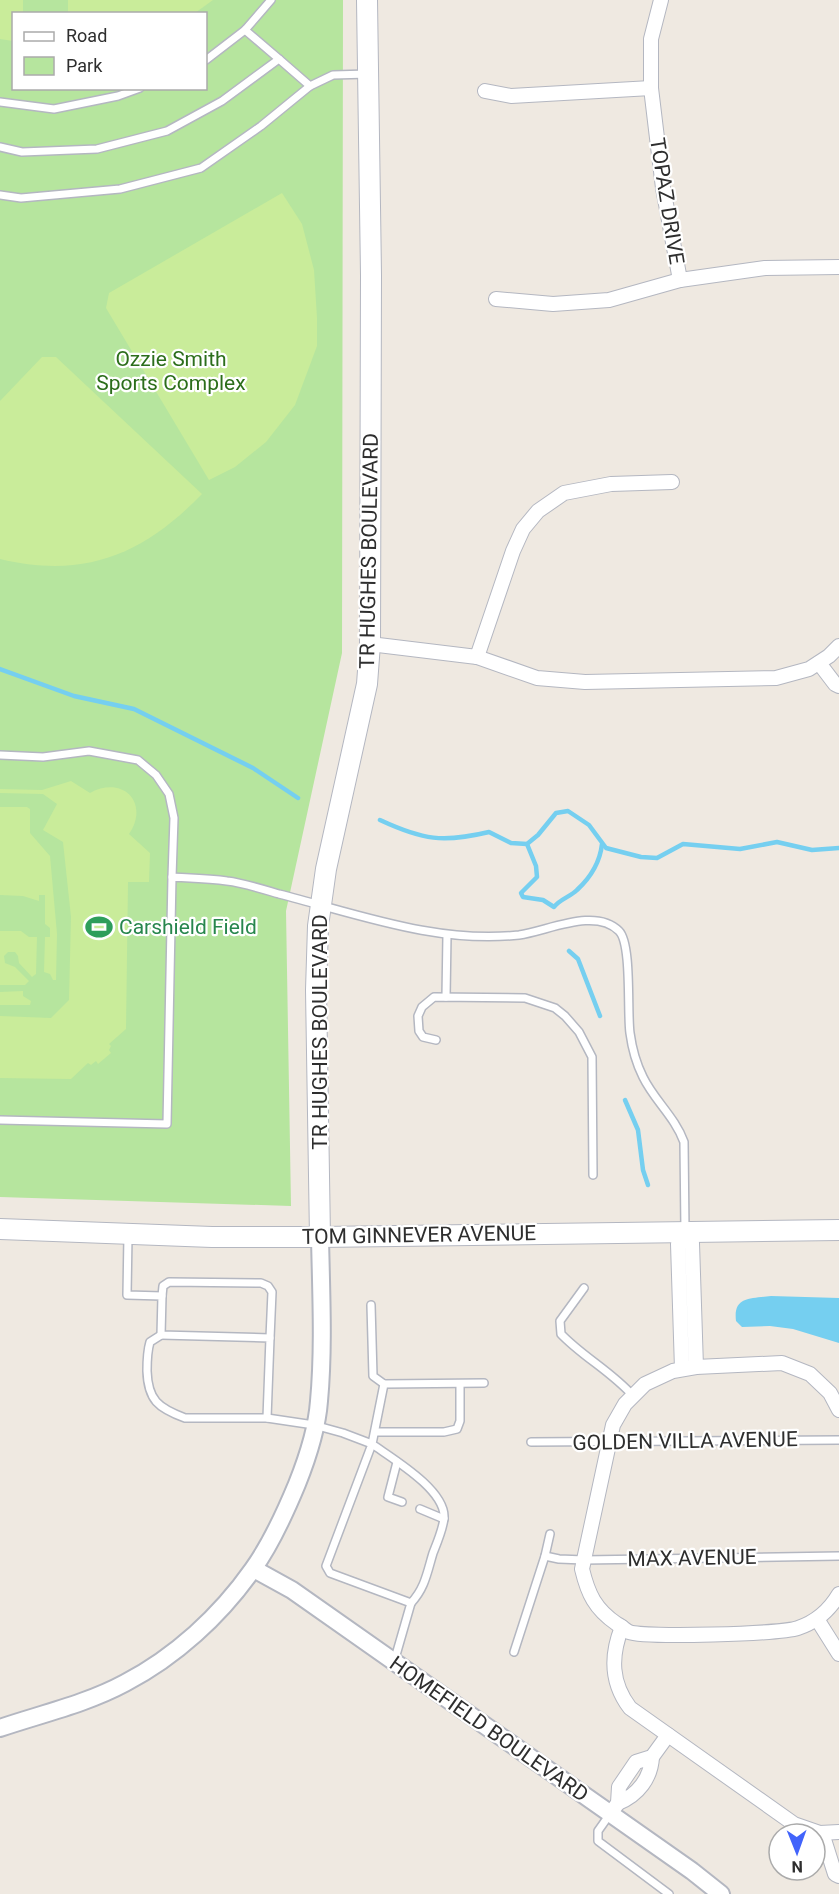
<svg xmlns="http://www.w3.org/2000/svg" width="839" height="1894" font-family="Roboto,sans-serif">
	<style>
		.green { fill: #b6e59e; fill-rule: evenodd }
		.pitch { fill: #c9ec9a }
		.water { fill: #75cff0 }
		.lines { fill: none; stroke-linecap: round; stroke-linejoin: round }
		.stream { stroke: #75cff0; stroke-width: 4.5 }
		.service-casing { stroke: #b4b7c1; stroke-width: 10 }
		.minor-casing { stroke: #b4b7c1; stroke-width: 16 }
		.tertiary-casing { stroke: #b4b7c1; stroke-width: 20 }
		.secondary-casing { stroke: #b4b7c1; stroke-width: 22 }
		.service { stroke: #fff; stroke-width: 7 }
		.minor { stroke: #fff; stroke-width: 14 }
		.tertiary { stroke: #fff; stroke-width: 16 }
		.secondary { stroke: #fff; stroke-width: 20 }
		.labels { text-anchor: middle; stroke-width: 4.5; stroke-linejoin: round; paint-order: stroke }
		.street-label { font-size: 21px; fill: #2e2e2e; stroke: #fff }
		.park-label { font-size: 21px; fill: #2c6e1b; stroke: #fff }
		.leisure-label { font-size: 21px; fill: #27864d; stroke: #fff; text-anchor: start }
	</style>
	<rect width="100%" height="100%" fill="#efe9e1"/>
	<!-- green -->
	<path class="green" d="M 0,0 L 343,0 L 342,653 L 286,911 L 291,1206 L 0,1197 ZM 14,14 L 206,14 L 206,88 L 14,88 Z"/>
	<!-- pitch -->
	<g class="pitch">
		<path d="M 0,0 L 23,0 L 23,13 L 14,14 L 13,41 L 0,39 Z"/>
		<path d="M 68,0 L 213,0 L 195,13 L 68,13 Z"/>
		<path d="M 282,193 L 302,224 L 314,270 L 317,318 L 317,346 L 295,405 L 266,442 L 235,467 L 209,480 L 106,308 L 109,293 Z"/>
		<path d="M 42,357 L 56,357 L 202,494 C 143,555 84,579 0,559 L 0,401 Z"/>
		<path d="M 71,781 L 90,793 C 123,775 150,803 129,834 L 150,853 L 149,882 L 128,882 L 126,1029 L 109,1044 L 111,1046 L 109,1050 L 111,1053 L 98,1064 L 96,1061 L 91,1065 L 88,1063 L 71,1079 L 0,1078 L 0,1016 L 51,1018 L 69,1000 L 71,917 L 63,842 L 43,830 L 57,804 L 43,794 L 0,793 L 0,789 L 42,790 Z"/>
		<path d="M 0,807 L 27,807 L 30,809 L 30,833 L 50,856 L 57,934 L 56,980 L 53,980 L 50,974 L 44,972 L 45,937 L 50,937 L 50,928 L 45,924 L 45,895 L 39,895 L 39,901 L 23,896 L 0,895 Z"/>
		<path d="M 0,931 L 21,931 L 29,937 L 37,937 L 36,974 L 32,977 L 19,963 L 18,956 L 15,952 L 8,952 L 4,956 L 5,963 L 15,967 L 29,981 L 25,985 L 0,985 Z"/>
		<path d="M 23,991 L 23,996 L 31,1001 L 30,1005 L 0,1005 L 0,992 Z"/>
	</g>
	<!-- water -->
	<path class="water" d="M 771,1296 L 839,1298 L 839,1343 L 793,1329 L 770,1326 L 742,1327 L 736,1321 C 733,1296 751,1299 771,1296 Z"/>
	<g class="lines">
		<!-- stream -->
		<g class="stream">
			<path d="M 0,669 L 74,696 L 134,709 L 253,768 L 298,798"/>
			<path d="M 380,820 C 423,840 443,843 489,832 L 511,843 L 527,844 L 538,835 L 556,813 L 568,811 L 589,825 L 606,848 L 641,857 L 657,858 L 683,844 L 740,849 L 777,842 L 812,850 L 839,848"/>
			<path d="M 527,844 L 536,866 L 537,877 L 521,893 L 523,897 L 543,900 L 554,907 C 560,899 570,897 577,890 C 590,878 600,862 602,844"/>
			<path d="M 569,951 L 578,959 L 600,1016"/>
			<path d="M 625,1100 L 638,1130 L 643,1170 L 648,1185"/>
		</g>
		<defs>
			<g id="service">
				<path d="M 245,30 L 279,59"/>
				<path d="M 206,60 L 245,30 L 271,0"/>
				<path d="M 310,86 L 333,75 L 368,74"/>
				<path d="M 0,102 L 54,109 L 118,96 L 140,88"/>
				<path d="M 0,147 L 22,152 L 97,149 L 167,131 L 222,101 L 279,59 L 310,86 L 261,126 L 201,168 L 120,189 L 21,198 L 0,195"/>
				<path d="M 0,755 L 43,757 L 89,751 L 138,760 L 156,775 L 169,794 L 174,818 L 172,877"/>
				<path d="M 446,997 L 447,935"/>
				<path d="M 436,1040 L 423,1037 L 419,1031 L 418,1016 L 422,1007 L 434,997 L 525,998 L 555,1008 L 565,1016 L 579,1032 L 592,1057 L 593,1175"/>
				<path d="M 0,1120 L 167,1124 L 172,877 C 190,878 209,878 227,881 C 244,883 262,889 279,894 C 358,914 437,944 519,935 C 548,931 595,907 619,931 C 632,944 627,1012 630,1033 C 632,1048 636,1063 643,1077 C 654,1100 675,1117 684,1142 L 685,1231"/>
				<path d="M 128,1236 L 127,1295 L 162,1296 L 161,1335 L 270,1338 L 267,1418"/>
				<path d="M 584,1288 L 560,1321 L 561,1334 C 583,1357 612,1372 633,1396"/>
				<path d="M 162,1296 L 163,1286 L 169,1282 L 261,1283 L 268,1286 L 272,1292 L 270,1338"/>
				<path d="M 371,1305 L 373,1376 L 384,1384"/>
				<path d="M 161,1335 L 150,1342 C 147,1352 147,1361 147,1371 C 148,1400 158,1408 185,1418 L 267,1418 L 314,1425 L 343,1433 L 372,1444 L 326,1566 L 330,1573 L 411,1603 L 394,1662"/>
				<path d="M 376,1432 L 444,1432 L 457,1429 L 460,1421 L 460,1384"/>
				<path d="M 531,1442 L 839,1440"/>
				<path d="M 397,1462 L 388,1497 L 402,1502"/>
				<path d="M 420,1509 L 444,1519"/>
				<path d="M 545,1556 L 559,1559 L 584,1560 L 839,1556"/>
				<path d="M 411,1603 C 425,1588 427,1573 433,1553 C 437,1543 443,1529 444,1518 C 446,1490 393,1459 372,1444 L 384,1384 L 484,1383"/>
				<path d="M 514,1652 L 545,1556 L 550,1534"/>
				<path d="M 610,1814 L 598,1831 L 598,1841 L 669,1894"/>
			</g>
			<g id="minor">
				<path d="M 661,0 L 651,39 L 651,88 L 663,188 L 680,280 L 765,268 L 839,267"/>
				<path d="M 485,91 L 511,96 L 651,88"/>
				<path d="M 496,299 L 553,304 L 609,300 L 680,280"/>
				<path d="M 370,644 L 477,657 L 537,678 L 585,682 L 776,678 L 809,669 L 829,656 L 839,646"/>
				<path d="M 477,657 L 513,551 L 523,529 L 538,511 L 564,493 L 611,484 L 672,482"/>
				<path d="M 819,663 L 835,684 L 839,686"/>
				<path d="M 682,1369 L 678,1244 L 685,1232 L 692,1243 L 696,1367"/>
				<path d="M 839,1410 L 830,1393 L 810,1374 L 782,1363 L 696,1367 L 673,1371 L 645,1384 L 625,1404 L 613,1425 L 582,1569 C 588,1594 595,1609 617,1624 C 621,1626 625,1630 629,1632 C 644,1638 781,1634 798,1628 C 816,1622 829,1611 839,1594"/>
				<path d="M 817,1619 L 839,1654"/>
				<path d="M 622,1627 C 610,1657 611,1683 630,1708 L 794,1824 L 820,1833 L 839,1832"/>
				<path d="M 618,1803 C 638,1795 651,1778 652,1757"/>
				<path d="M 610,1814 L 618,1803 L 619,1787 L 636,1762 L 652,1757 L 668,1735"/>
				<path d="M 822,1833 L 835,1874 L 839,1876"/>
			</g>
			<g id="tertiary">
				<path d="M 254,1569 L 292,1590 L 692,1871 L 721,1894"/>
				<path d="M 0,1728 C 41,1714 86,1704 125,1683 C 175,1657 220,1616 253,1569 C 271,1544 285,1513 297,1484 C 307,1459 317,1429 319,1401 C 324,1347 321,1291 320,1237"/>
			</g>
			<g id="secondary">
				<path d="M 0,1229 L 212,1237 L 320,1237 L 839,1230"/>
				<path d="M 320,1237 L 316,990 L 318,926 L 326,869 L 367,684 L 370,644 L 371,275 L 367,0"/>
			</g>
		</defs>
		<!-- service casing -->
		<use href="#service" class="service-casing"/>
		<!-- minor casing -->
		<use href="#minor" class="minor-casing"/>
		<!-- tertiary casing -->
		<use href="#tertiary" class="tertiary-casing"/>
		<!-- secondary casing -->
		<use href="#secondary" class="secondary-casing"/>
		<!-- service -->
		<use href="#service" class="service"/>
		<!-- minor -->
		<use href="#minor" class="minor"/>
		<!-- tertiary -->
		<use href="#tertiary" class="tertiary"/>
		<!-- secondary -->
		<use href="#secondary" class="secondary"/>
	</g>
	<!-- icons -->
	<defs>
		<symbol id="stadium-bare" viewBox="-9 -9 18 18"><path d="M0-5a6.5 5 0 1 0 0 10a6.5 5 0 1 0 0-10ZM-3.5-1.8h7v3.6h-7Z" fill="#2e9e5b" stroke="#fff" stroke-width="2.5" paint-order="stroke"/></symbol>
	</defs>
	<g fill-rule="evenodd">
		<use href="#stadium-bare" x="80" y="908" width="38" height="38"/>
	</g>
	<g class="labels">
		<!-- street labels -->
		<g class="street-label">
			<text transform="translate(667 201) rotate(81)" y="7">TOPAZ DRIVE</text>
			<text transform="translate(369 551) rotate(-89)" y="7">TR HUGHES BOULEVARD</text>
			<text transform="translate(320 1032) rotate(-90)" y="7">TR HUGHES BOULEVARD</text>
			<text transform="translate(419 1235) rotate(-1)" y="7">TOM GINNEVER AVENUE</text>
			<text transform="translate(685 1441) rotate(-1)" y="7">GOLDEN VILLA AVENUE</text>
			<text transform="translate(692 1558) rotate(-1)" y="7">MAX AVENUE</text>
			<text transform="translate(489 1729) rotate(35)" y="7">HOMEFIELD BOULEVARD</text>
		</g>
		<!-- park labels -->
		<g class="park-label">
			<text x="171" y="366">Ozzie Smith<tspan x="171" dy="24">Sports Complex</tspan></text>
		</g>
		<!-- leisure labels -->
		<g class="leisure-label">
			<text x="119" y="934">Carshield Field</text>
		</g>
	</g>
	<!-- legend -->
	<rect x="12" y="12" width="195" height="78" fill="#ffffff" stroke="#ababab" stroke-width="1.5"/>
	<rect x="24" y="32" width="30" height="9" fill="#ffffff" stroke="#ababab" stroke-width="1.5"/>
	<text x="66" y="42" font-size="18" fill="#2e2e2e">Road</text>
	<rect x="24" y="57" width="30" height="18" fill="#b6e59e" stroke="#ababab" stroke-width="1.5"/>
	<text x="66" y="72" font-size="18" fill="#2e2e2e">Park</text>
	<!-- north arrow -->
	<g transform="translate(797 1852) rotate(179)"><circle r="28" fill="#ffffff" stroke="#ababab" stroke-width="1.5"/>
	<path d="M0-4.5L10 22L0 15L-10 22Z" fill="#4264fb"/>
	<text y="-9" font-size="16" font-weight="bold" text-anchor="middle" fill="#2e2e2e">N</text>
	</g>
</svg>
